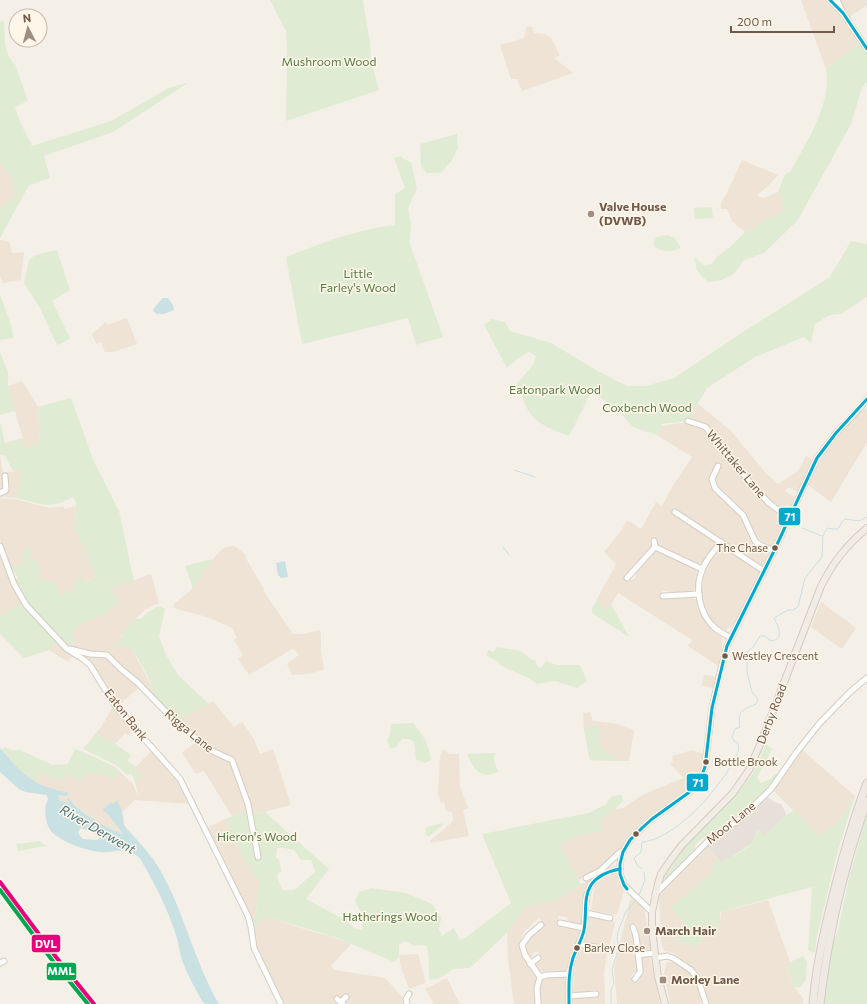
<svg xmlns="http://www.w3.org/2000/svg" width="867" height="1004" font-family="Commissioner,sans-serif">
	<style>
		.residential { fill: #eee3d5 }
		.industrial { fill: #e6e0d9 }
		.green { fill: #e0ebd3; fill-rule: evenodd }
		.water { fill: #cae1e4; fill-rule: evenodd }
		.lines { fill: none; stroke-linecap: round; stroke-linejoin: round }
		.stream { stroke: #cae1e4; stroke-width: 1 }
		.minor-casing { stroke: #d3cdc6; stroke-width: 7 }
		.major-casing { stroke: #d3cbc5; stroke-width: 8 }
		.highway-casing { stroke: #d3cbc5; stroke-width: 9 }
		.minor { stroke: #fdfdfc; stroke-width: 5 }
		.major { stroke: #f1ece4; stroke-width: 6 }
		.highway { stroke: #efe8e3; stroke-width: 7 }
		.bus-1-casing { stroke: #fef6e8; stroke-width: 6 }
		.bus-1 { stroke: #00a9ce; stroke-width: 3 }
		.rail-1-casing { stroke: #fef6e8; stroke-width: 7 }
		.rail-2-casing { stroke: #fef6e8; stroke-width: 7 }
		.rail-1 { stroke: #e5007d; stroke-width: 4 }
		.rail-2 { stroke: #00a651; stroke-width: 4 }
		.poi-dot { fill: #9e8e81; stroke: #fef6e8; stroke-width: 1.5 }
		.bus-dot { fill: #70594a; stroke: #fef6e8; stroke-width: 1.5 }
		.labels { text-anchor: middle; stroke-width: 3; stroke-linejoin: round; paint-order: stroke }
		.bus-label { font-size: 11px; fill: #70594a; stroke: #fef6e8; text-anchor: start }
		.park-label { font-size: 12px; fill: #547b46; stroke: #fef6e8 }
		.poi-label { font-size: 12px; font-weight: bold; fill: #70594a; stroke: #fef6e8; text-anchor: start }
		.street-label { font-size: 12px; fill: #70594a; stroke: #fef6e8 }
		.water-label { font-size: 13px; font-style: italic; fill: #467683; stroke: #fef6e8 }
		.line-badge { stroke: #fef6e8; stroke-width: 1.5 }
		.badge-label { font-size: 11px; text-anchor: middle; font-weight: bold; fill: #fff }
	</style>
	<rect width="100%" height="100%" fill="#f4f0e8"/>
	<!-- residential -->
	<g class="residential">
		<path d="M 801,0 L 867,0 L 867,5 L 851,16 L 852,30 L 861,42 L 826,69 Z"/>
		<path d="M 527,26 L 532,27 L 534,33 L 545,34 L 551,38 L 560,55 L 554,58 L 573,73 L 522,91 L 517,79 L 511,79 L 500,45 L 524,38 Z"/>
		<path d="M 742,160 L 778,175 L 769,185 L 758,194 L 759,197 L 764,198 L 778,192 L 781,196 L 784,211 L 759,223 L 755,229 L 745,232 L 732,221 L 727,209 L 721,209 L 721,202 L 726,195 Z"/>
		<path d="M 2,164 L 6,168 L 14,184 L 16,197 L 6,203 L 0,209 L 0,165 Z"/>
		<path d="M 0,240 L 9,241 L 12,253 L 24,252 L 21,280 L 3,283 L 0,276 Z"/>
		<path d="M 127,318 L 137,344 L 113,352 L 105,352 L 101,342 L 96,344 L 92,334 L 106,322 L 107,325 Z"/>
		<path d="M 22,381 L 38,407 L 40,443 L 25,447 L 8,386 Z"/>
		<path d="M 698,404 L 731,431 L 765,472 L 778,484 L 798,471 L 806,456 L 813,460 L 798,492 L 788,487 L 785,491 L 796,498 L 788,514 L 772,503 L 757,487 L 716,442 L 709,429 L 688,421 Z"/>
		<path d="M 865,407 L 867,411 L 867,442 L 831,502 L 808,485 L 817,466 L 830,444 Z"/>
		<path d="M 687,422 L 703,426 L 749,485 L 787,517 L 772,548 L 755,536 L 746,515 L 718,486 L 716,482 L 716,474 L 711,482 L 743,518 L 752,541 L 760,547 L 768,551 L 769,555 L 764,565 L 759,565 L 677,509 L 674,512 L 717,543 L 703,562 L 695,564 L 658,545 L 656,538 L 652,540 L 653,545 L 625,577 L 628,580 L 633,579 L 636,576 L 635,573 L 656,550 L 695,568 L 698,575 L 696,588 L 691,592 L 670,593 L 668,591 L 662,591 L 662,599 L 667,599 L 669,597 L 692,596 L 696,600 L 705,620 L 711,628 L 722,638 L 722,651 L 718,666 L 688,646 L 692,640 L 618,593 L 605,615 L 592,609 L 616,564 L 604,552 L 621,531 L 627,520 L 641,529 L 656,502 L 662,506 L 672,487 L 692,457 L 657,435 L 661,427 L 663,426 Z"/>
		<path d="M 0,455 L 3,472 L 23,471 L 16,498 L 0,497 Z"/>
		<path d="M 0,498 L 15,499 L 50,508 L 63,506 L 65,509 L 76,506 L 75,527 L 96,577 L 85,582 L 73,581 L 75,589 L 61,595 L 40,580 L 38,562 L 30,559 L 30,547 L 25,561 L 12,569 L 8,562 L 0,539 Z"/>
		<path d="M 233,546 L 236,547 L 247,556 L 245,557 L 264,589 L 263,590 L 293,634 L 304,634 L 319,630 L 321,633 L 321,649 L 324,670 L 308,674 L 292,675 L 287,664 L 299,655 L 295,650 L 292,649 L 249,675 L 238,659 L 243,655 L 234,640 L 237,638 L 232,628 L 207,617 L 174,608 L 174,604 L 190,591 L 217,554 L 225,547 Z"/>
		<path d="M 722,546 L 758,570 L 760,573 L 735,623 L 724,632 L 716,625 L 708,615 L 704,606 L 701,590 L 705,571 L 711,560 Z"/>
		<path d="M 0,551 L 6,569 L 17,595 L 26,608 L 41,625 L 73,655 L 68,662 L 49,650 L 24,658 L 0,633 Z"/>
		<path d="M 151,574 L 159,603 L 146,609 L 136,618 L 120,637 L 133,648 L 137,659 L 152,687 L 154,692 L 153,697 L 109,655 L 93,653 L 72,647 L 76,626 L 111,589 Z"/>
		<path d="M 821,602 L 856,628 L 842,649 L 811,627 Z"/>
		<path d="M 81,654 L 99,655 L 106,657 L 140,687 L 118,706 L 81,655 Z"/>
		<path d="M 704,675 L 716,677 L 714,688 L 702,686 Z"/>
		<path d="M 213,701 L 234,727 L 242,722 L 253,737 L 260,754 L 273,749 L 291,805 L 252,815 L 250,810 L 232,816 L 204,771 L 196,774 L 182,753 L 197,741 L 178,720 Z"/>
		<path d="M 113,706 L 134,730 L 128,735 L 125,733 L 115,744 L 96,733 L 102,726 Z"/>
		<path d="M 590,712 L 593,721 L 613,723 L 634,730 L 629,761 L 590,760 L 584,730 L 583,713 Z"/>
		<path d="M 75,749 L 115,767 L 132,783 L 139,797 L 135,782 L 141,776 L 134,769 L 151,751 L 178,780 L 190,804 L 135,800 L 123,811 L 122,813 L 124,819 L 116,825 L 123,834 L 117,833 L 94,820 L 71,802 L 69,803 L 60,801 L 58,795 L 67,792 L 50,789 L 35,783 L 40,773 L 60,781 Z"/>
		<path d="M 443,749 L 449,754 L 459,754 L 460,786 L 468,808 L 463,810 L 469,836 L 430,843 L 430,841 L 452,822 L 453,818 L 452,812 L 446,811 L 444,802 L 441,803 L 438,793 L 440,756 Z"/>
		<path d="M 801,749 L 855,796 L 837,823 L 820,837 L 773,790 Z"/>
		<path d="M 692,750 L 704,754 L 702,765 L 697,779 L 688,789 L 647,818 L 627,838 L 622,848 L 598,870 L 579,880 L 571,867 L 560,844 L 578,836 L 603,830 L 598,820 L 615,809 L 623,808 L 641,796 L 661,787 L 684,778 L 670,764 L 673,763 L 672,756 Z"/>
		<path d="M 225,819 L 241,855 L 259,881 L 256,914 L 253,924 L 206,828 Z"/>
		<path d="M 706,845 L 717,858 L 710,875 L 672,907 L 683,923 L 696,946 L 710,931 L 720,924 L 721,912 L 768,900 L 790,962 L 787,967 L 794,987 L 803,998 L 803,1004 L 709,1004 L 699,973 L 674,953 L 664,951 L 661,943 L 659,895 Z"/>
		<path d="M 614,872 L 616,873 L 619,884 L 624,890 L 617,915 L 591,910 L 595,883 L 603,876 Z"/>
		<path d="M 589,881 L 590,882 L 587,894 L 583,920 L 580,924 L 568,922 L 567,917 L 559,916 L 557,926 L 564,928 L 567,926 L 579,928 L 580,930 L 580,936 L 571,958 L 569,967 L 564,971 L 541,972 L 534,963 L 540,956 L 537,951 L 532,954 L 533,957 L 531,958 L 526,951 L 525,946 L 527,938 L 544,925 L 539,918 L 524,932 L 520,942 L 520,947 L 521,955 L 537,977 L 535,983 L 535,1004 L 514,1004 L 508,960 L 507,933 L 525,907 L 546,902 L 556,901 L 581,884 Z"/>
		<path d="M 631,896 L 644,906 L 651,951 L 641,952 L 639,951 L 637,924 L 630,924 L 630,931 L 635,940 L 636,951 L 632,953 L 632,955 L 635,955 L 638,970 L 638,971 L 633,973 L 631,976 L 637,982 L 640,979 L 641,957 L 650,957 L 660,1004 L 617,1004 L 614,969 Z"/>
		<path d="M 590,916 L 606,918 L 607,921 L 615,922 L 609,947 L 585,943 L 583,939 L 588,918 Z"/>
		<path d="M 264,917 L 268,917 L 307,930 L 329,936 L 351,944 L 331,966 L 335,970 L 385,978 L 404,999 L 406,1004 L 348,1004 L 346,1001 L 348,997 L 340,998 L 338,997 L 335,999 L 341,1004 L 285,1004 L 256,946 L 254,930 Z"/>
		<path d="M 583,947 L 607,953 L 604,973 L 605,1004 L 573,1004 L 572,999 L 574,997 L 591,996 L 592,998 L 597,998 L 596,990 L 592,990 L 591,992 L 573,992 L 575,962 Z"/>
		<path d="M 418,954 L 426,983 L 409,989 L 401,968 L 399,955 Z"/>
		<path d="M 667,962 L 675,962 L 688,970 L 692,974 L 699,990 L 701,999 L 700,1004 L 670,1004 L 664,973 Z"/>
		<path d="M 563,976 L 565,977 L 567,980 L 568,1004 L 540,1004 L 540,985 L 541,981 L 545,977 Z"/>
		<path d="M 447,978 L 460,1004 L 434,1004 L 425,989 Z"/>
	</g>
	<!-- industrial -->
	<path class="industrial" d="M 767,796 L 774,802 L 781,804 L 785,811 L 786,815 L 766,834 L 764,834 L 759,830 L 756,833 L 753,842 L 748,846 L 725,861 L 720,861 L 706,845 L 738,823 Z"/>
	<!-- green -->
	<g class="green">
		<path d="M 270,0 L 363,0 L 364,7 L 370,42 L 371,60 L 379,90 L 286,121 L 287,54 L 286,31 Z"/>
		<path d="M 0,21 L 4,22 C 5,36 3,54 15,64 L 28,101 L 15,107 L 21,124 L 32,146 L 111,121 L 169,88 L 189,82 L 113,132 L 44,156 L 50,178 L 29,185 L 0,238 L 0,209 L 6,203 L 16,197 C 14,185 11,173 2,164 L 0,165 Z"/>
		<path d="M 861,42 L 867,53 L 867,82 L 862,88 L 851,124 L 798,220 L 764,253 L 744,260 L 734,274 L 721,280 L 709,282 C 697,273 697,271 694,256 L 704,266 L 712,264 L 717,257 L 730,247 L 745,232 L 755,229 L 759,223 L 784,211 L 781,196 L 778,192 L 785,174 L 791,171 C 804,146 822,119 826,91 C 827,84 827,76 826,69 Z"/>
		<path d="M 457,134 L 458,148 L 452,160 L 441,173 L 427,173 L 421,166 L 420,144 Z"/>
		<path d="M 401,156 L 403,159 L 411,162 L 417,188 L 408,208 L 411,224 L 410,244 L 443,337 L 416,345 L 408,318 L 302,344 L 286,257 C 322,243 357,229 395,225 L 395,194 L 405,188 L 394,158 Z"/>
		<path d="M 712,207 L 713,218 L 695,219 L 694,208 Z"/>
		<path d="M 667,235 L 675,238 L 681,248 C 671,252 661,253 653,245 L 656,237 Z"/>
		<path d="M 851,241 L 867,244 L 867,297 L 841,314 L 830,315 L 815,324 L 811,343 L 804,337 L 755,357 L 707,388 L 688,421 L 661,424 L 663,426 L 661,427 L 657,435 L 633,427 L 624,417 L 592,390 L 569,436 C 553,430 537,425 528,410 C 522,401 524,394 514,387 L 533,365 L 536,356 L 529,352 L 516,360 L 507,368 L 484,325 L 492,319 L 505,322 L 510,331 L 551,343 L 596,370 L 627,386 L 646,386 L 674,378 L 746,330 L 830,277 Z"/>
		<path d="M 57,250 L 70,290 L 52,301 L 70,338 L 63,343 L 57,345 L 40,308 L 24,283 L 29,260 L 35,255 Z"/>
		<path d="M 0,294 L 12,328 L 13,338 L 0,340 Z"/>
		<path d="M 0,352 L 8,372 L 8,386 L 15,411 L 0,415 Z"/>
		<path d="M 71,398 L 94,462 L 119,511 L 134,581 L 111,589 L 120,602 L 106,613 L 76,626 L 72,647 C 49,632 27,604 16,580 L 18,577 L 12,569 L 25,561 L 21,551 L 30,546 L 30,559 L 38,562 L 40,579 L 54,581 L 61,595 L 75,589 L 73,581 L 81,578 L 86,582 L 96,577 L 75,527 L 76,504 L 73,497 C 49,510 41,504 16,498 L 23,471 L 13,471 L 5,456 L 0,455 L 0,421 L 5,443 L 23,438 L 25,447 L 40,443 L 38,407 Z"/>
		<path d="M 213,559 L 193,588 L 185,566 Z"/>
		<path d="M 597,599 L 602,608 L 607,611 L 611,604 L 629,637 L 592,613 L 592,609 Z"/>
		<path d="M 21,602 L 41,625 L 57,641 L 49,650 L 24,658 L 0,634 L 0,615 L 1,616 Z"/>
		<path d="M 159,606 L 165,609 L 159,637 L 166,655 L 178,675 L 209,704 L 178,720 L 153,697 C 157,686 137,661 133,648 L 130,649 L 117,644 L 126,629 L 136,618 L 141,619 L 148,612 Z"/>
		<path d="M 497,647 L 521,651 L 530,659 L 536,661 L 537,666 L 541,668 L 546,661 L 557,665 L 580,665 L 587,681 L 577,688 L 555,681 L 537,684 L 530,679 L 500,665 L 498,662 L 487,656 L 488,650 L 494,652 Z"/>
		<path d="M 413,723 C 423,734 429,745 431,760 L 425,763 L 416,760 L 414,742 L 410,739 L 402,739 L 395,748 L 390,748 L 387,741 L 390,735 L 391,724 Z"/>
		<path d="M 597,726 C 603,733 597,745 605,751 C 607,753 612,754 614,755 L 617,761 L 590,760 L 584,728 Z"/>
		<path d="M 96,733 L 115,744 L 131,755 L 128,761 L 136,767 L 134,769 L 141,776 L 135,782 L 133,776 L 131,774 L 127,775 L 116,765 L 83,749 Z"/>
		<path d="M 766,744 L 772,749 L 757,778 L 761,783 L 770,779 L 775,774 L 777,776 C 765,792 749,807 733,819 C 721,829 706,833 695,845 L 695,851 L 669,878 L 666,879 L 663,877 L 675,856 L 737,794 L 753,773 Z"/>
		<path d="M 5,747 L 12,750 L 20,750 L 53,765 L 68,764 L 75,749 C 91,755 108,762 121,773 L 112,779 C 106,776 97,770 90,774 C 86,776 83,778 78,780 L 70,775 L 60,781 L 40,773 L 35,783 L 22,772 L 2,750 Z"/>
		<path d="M 495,753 L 494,760 L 498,772 C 479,779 474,770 467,754 Z"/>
		<path d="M 622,795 L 623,801 L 615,809 L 599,820 L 603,830 L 578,836 L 560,844 L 571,867 L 581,884 L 556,901 L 546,902 L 525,907 L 507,933 L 470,968 L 453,969 L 445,975 L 437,979 L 429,980 L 429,962 L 427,946 L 420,945 L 413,946 L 408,942 L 404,941 L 399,945 L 399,957 L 394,962 L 337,938 L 268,917 L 264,917 L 254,930 L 252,923 L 253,923 L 256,914 L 259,881 L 241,855 L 225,819 L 250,810 L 252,815 L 265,812 L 329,869 L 306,899 L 343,919 L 355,928 L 362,930 L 363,916 L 355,901 L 359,892 L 371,888 L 406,893 L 432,904 L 441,918 L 439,929 L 442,936 L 454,928 L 460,940 L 465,938 L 511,903 L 482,834 L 588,813 L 605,805 L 612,796 ZM 277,848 L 284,848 L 294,850 L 301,860 L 311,860 L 314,868 L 315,872 L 294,890 L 282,890 L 278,879 L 277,875 L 281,871 L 279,859 L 276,858 Z"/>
		<path d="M 855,796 L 838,850 L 817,936 L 815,952 L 813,953 L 808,950 L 812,887 L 720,912 L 720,924 L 710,931 L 696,946 L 685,944 L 678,941 L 683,922 L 671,907 L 710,875 L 717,858 L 720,861 C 727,860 750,848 753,841 C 756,837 755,834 759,830 L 764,834 L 766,834 L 786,815 L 794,810 L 820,837 L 836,824 Z"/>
		<path d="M 867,813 L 867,1004 L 824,1004 L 832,945 L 838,930 L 849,878 Z"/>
		<path d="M 443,823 L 442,826 L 428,837 C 424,833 425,831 427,827 Z"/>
		<path d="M 40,841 L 46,846 L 18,851 L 16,844 Z"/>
		<path d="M 803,956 L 807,962 L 806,980 L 800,987 L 794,987 L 787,966 L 790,962 Z"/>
	</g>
	<!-- water -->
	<g class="water">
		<path d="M 163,298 L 168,298 L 173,305 L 174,310 L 164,314 L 157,314 L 153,311 L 154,308 Z"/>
		<path d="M 285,561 L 288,577 L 281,578 L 278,575 L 276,563 Z"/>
		<path d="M 0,748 C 23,774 32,786 67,792 L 68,795 L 66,796 L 58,795 L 60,801 L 69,803 L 67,798 L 69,798 C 74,809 110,831 123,834 L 108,814 L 102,810 L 111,802 L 113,804 L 117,800 L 122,811 L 124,825 L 127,829 C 136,839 145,848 153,859 C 183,903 192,958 219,1004 L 205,1004 L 202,1001 C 195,988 187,974 182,960 C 180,954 179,948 178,942 C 171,917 159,892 146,869 C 143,864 141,858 136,855 C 122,846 114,854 100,852 C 87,851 62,842 53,833 C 45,826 43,808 48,799 L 46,795 L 26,792 L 20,790 L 1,773 L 0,772 ZM 81,828 L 98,834 L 100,835 L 99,839 L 96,840 L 83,839 L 80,836 L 78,832 Z"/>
	</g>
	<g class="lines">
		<!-- stream -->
		<g class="stream">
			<path d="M 866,0 L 867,1"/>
			<path d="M 514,470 L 535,477"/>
			<path d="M 802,528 L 822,536"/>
			<path d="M 503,547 L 509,555"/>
			<path d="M 642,869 L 637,865 L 634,858 L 641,852 L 642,842 C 664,841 695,813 709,796 C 715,789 720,781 726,774 C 731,766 741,753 738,743 L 734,741 L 732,737 L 735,729 L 740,727 C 737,710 743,710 756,704 L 758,699 L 752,692 L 747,672 L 747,655 L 748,651 L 753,647 L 760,636 L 765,636 L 771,641 C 785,639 778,626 774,618 L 788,610 L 793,610 L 798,607 L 805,578 L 822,557 L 823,536 L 827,528 L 832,529 L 838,529 L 842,522 L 845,519 L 859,521 L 867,517"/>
			<path d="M 639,895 L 645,880 L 644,872"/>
			<path d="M 611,1004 L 611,990 L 614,984 L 612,970 L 619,947 L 617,938 L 618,932 L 626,911 L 636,900"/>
		</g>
		<defs>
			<g id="minor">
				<path d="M 830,0 L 842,12"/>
				<path d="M 837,0 L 843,13 L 867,49"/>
				<path d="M 688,421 L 706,427 L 715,442 L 733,461 L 750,483 L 769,503 L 789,518"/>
				<path d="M 718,466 L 712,479 L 715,488 L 743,515 L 755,541 L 760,545 L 774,551"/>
				<path d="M 0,493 L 6,490 L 5,476"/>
				<path d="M 675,512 L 764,571"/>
				<path d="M 654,541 L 655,547 L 702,569"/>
				<path d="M 721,542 C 715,550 707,558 703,568 C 694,587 699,614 715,628 C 720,632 726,635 731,638"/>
				<path d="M 0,546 L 14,584 L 26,605 L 67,649 L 83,659 L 90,665 L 116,707 L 180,779 L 248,916 L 251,927 L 254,948 L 281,1004"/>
				<path d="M 627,578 L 655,547"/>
				<path d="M 663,596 L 699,594"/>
				<path d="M 70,649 L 90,654 L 107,655 L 121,669 L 138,683 L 167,713 L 208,749 L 232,760 L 248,804 L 258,857"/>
				<path d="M 586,878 L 600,871 L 620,852 L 623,852"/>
				<path d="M 655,894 L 709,840 L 740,819 L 771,789 L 796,753 L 819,724 L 850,692 L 867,678"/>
				<path d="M 652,912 L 624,885 L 620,874 L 620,864 L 622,853 L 630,840 L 642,828 L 652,819 L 691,791 L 700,780 L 705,767 L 712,708 L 720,673 L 727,646 L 774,551 L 817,458 L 836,433 L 859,409 L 867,399"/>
				<path d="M 586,913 L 610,918"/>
				<path d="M 560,923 L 584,928"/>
				<path d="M 633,927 L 636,936 L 640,969 L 640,972 L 635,979"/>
				<path d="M 579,944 L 605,949"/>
				<path d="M 638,955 L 654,953"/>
				<path d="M 655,958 L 667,956 L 673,958 L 691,970 L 698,979 L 706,1004"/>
				<path d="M 0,963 L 4,961"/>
				<path d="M 530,964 L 538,958"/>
				<path d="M 540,977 L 525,955 L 522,945 L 529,935 L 541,925"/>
				<path d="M 569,996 L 596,994"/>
				<path d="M 337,999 L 343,1004"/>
				<path d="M 341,1002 L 346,997"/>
				<path d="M 407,1004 L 406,999 L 409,994"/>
				<path d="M 538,1004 L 537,988 L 540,977 L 547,975 L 570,974"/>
				<path d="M 569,1004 C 569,989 568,973 573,958 C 577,949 581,940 584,930 C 586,917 584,895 591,885 C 598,874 609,871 620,869"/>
			</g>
			<path id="major" d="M 665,1004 L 658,977 L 652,930 L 652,912 L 658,884 L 661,874 L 672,858 L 682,845 L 733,793 L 749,770 L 762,740 L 821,586 C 834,561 846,546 867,528"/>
			<g id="highway">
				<path d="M 813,1004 C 816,965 825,926 835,888 C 844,852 854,817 867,783"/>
				<path d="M 820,1004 C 828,935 844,866 867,801"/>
			</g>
		</defs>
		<!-- minor casing -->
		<use href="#minor" class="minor-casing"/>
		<!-- major casing -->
		<use href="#major" class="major-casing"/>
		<!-- highway casing -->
		<use href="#highway" class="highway-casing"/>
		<!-- minor -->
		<use href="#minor" class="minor"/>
		<!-- major -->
		<use href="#major" class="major"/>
		<!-- highway -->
		<use href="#highway" class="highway"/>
		<defs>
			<g id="bus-1">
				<path d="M 830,0 L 843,13 L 867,49"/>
				<path d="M 627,889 L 624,885 L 620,874 L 620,864 L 623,852 L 630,840 L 642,828 L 652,819 L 691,791 L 700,780 L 705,767 L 712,708 L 727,646 L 774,551 L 817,458 L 836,433 L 867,399"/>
				<path d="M 569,1004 C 569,989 568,973 573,958 C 576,949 582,940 584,930 C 587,915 583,898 591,885 C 598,875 609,871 620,869"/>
			</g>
		</defs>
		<!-- bus-1 casing -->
		<use href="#bus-1" class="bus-1-casing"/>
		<!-- bus-1 -->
		<use href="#bus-1" class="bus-1"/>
		<defs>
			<path id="rail-1" d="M 0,882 L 56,957 L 94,1004"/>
			<path id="rail-2" d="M 0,890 L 52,960 L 88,1004"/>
		</defs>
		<!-- rail-1 casing -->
		<use href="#rail-1" class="rail-1-casing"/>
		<!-- rail-2 casing -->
		<use href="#rail-2" class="rail-2-casing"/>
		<!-- rail-1 -->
		<use href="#rail-1" class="rail-1"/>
		<!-- rail-2 -->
		<use href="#rail-2" class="rail-2"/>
	</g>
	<!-- markers -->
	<g class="poi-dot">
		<circle cx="591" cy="214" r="4"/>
		<circle cx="647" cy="931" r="4"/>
		<rect x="659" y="976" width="8" height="8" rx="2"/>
	</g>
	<g class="bus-dot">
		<circle cx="775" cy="548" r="3.5"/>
		<circle cx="725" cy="656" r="3.5"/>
		<circle cx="706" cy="762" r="3.5"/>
		<circle cx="636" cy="834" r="3.5"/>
		<circle cx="577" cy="948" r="3.5"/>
	</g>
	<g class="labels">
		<!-- bus labels -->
		<g class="bus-label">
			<text x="768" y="552" text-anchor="end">The Chase</text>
			<text x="732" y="660">Westley Crescent</text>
			<text x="714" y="766">Bottle Brook</text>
			<text x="584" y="952">Barley Close</text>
		</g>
		<!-- park labels -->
		<g class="park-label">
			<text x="329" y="66">Mushroom Wood</text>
			<text x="358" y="278">Little<tspan x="358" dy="14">Farley's Wood</tspan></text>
			<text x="555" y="394">Eatonpark Wood</text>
			<text x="647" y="412">Coxbench Wood</text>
			<text x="257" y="841">Hieron's Wood</text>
			<text x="390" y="921">Hatherings Wood</text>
		</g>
		<!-- poi labels -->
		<g class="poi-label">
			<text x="599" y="211">Valve House<tspan x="599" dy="14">(DVWB)</tspan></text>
			<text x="655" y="935">March Hair</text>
			<text x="671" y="984">Morley Lane</text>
		</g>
		<!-- street labels -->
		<g class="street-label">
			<text transform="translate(736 464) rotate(50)" y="4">Whittaker Lane</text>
			<text transform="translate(772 714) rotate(-69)" y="4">Derby Road</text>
			<text transform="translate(126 715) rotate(52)" y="4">Eaton Bank</text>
			<text transform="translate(189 731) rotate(40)" y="4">Rigga Lane</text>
			<text transform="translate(731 823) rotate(-39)" y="4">Moor Lane</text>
		</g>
		<!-- water labels -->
		<g class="water-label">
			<text transform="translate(98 829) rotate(30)" y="5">River Derwent</text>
		</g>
	</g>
	<g class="line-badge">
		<rect x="778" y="507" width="23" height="19" rx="4" fill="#00a9ce"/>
		<rect x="686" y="773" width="23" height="19" rx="4" fill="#00a9ce"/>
		<rect x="31" y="934" width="30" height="19" rx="4" fill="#e5007d"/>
		<rect x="46" y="962" width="31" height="19" rx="4" fill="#00a651"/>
	</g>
	<g class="badge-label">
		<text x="790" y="521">71</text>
		<text x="698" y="787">71</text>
		<text x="46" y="948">DVL</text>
		<text x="61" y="975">MML</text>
	</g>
	<!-- north arrow -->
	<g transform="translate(28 28) rotate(354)"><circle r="19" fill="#fef6e8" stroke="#c5b7a9"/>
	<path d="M0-3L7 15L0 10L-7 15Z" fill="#9e8e81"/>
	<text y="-6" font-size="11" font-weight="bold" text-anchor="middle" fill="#70594a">N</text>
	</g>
	<!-- scale -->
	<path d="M731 26v6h103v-6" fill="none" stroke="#70594a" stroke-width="2"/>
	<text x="737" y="26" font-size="12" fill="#70594a" stroke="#fef6e8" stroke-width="3" paint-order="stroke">200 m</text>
</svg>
